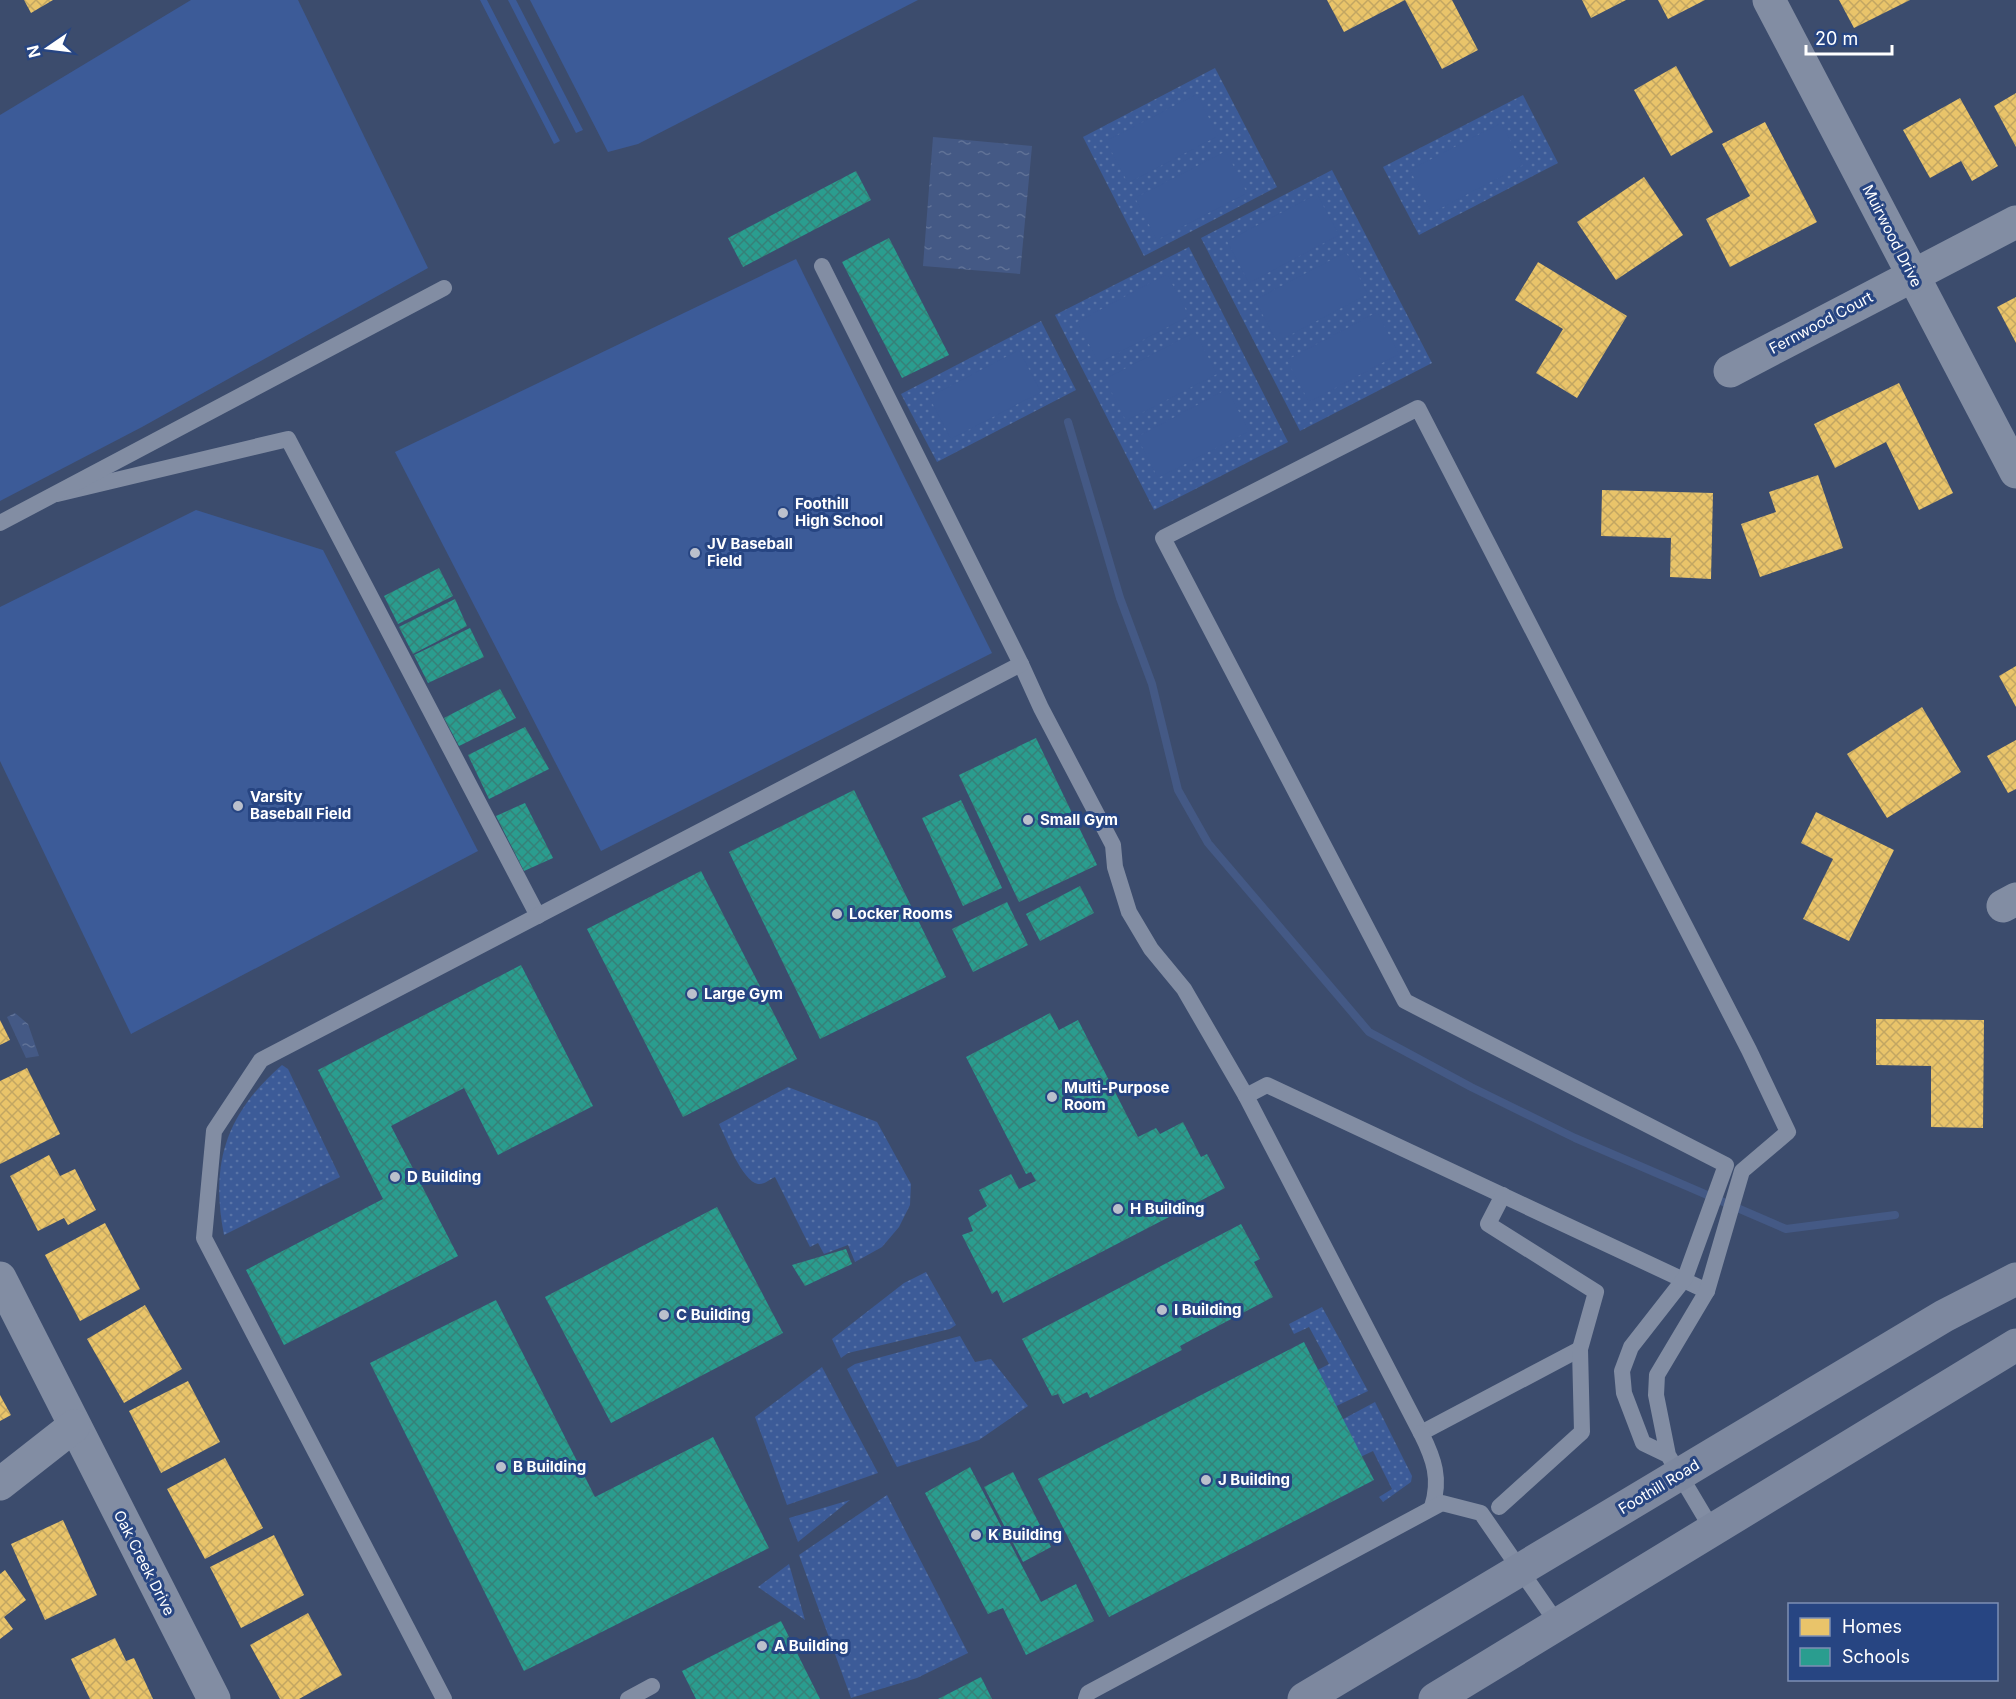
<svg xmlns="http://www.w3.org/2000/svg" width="2016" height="1699" font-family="Inter,sans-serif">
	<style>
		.grass { fill: url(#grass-dots) }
		.pitch { fill: #3c5b98 }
		.water { fill: url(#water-ripples) }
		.homes { fill: url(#homes-cross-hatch) }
		.schools { fill: url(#schools-cross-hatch) }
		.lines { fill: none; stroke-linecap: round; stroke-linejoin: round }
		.stream { stroke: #445985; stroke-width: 8 }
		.service { stroke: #828da3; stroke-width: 16 }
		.minor { stroke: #828da3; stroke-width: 33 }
		.secondary { stroke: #7d889f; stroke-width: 33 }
		.poi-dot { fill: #bbc0cc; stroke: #274582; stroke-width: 2 }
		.labels { text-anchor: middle; stroke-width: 6; stroke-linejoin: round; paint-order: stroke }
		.street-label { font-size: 15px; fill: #fff; stroke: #274582 }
		.poi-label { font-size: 15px; font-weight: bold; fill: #fff; stroke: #274582; text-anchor: start }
	</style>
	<defs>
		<pattern id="grass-dots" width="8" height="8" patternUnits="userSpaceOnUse" patternTransform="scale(1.5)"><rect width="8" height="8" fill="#3c5b98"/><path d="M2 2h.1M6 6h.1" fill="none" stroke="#5974a7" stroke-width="1.8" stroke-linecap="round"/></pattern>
		<pattern id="water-ripples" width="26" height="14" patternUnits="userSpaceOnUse" patternTransform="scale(1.5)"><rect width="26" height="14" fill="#445985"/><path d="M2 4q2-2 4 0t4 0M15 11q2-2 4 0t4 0" fill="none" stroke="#607297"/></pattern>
		<pattern id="homes-cross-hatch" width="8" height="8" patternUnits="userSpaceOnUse" patternTransform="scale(1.5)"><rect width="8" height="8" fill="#e9c46a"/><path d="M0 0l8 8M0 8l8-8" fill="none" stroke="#c2a662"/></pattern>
		<pattern id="schools-cross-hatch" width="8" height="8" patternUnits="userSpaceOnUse" patternTransform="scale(1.5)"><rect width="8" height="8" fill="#2a9d8f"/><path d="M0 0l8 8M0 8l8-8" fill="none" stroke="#368178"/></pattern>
	</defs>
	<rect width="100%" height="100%" fill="#3c4c6d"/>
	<!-- grass -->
	<g class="grass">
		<path d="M 1215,68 L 1277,187 L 1144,256 L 1083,137 Z"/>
		<path d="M 1523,95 L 1558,163 L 1419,235 L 1383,167 Z"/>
		<path d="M 1332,170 L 1432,363 L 1300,431 L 1201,238 Z"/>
		<path d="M 1189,247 L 1288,442 L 1154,510 L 1055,315 Z"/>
		<path d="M 1041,321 L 1076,390 L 937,462 L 901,394 Z"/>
		<path d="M 282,1065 L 288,1069 L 340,1177 L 224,1235 C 210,1163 226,1114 282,1065 Z"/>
		<path d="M 788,1087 L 877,1122 L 911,1184 L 910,1205 L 899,1227 L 882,1247 L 855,1262 L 848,1245 L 824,1254 L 818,1243 L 810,1247 L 775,1177 C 770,1179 764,1185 758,1184 C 742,1181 726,1138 719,1124 Z"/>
		<path d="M 926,1272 L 956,1325 L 950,1329 L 848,1353 L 841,1358 L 832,1339 L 904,1283 Z"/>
		<path d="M 1322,1307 L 1368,1391 L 1326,1411 L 1308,1375 L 1329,1364 L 1309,1327 L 1294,1334 L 1289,1324 Z"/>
		<path d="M 960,1336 L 975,1362 L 991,1359 L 1028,1406 L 979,1440 L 897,1467 L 847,1369 L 855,1364 Z"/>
		<path d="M 822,1367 L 878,1473 L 787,1505 L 755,1417 Z"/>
		<path d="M 1375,1402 L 1412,1476 L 1411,1482 L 1383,1502 L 1379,1497 L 1392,1489 L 1373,1451 L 1354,1460 L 1334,1424 Z"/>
		<path d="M 887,1495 L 968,1653 L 917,1678 L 851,1698 L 799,1555 Z"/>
		<path d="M 850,1500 L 798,1542 L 789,1518 Z"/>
		<path d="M 789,1564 L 805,1620 L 758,1587 Z"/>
	</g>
	<!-- pitch -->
	<g class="pitch">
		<path d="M 191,0 L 298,0 L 428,268 L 142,427 L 0,501 L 0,115 Z"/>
		<path d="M 475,0 L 487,0 L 560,141 L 554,144 L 480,0 Z"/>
		<path d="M 508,0 L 516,0 L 583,130 L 576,133 Z"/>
		<path d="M 530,0 L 918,0 L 638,144 L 608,152 Z"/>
		<path d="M 1197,94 L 1218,136 L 1128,183 L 1106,141 Z"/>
		<path d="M 1501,123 L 1523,165 L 1432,213 L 1410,170 Z"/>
		<path d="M 1226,151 L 1247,193 L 1157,240 L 1135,198 Z"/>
		<path d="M 1317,194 L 1339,235 L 1249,283 L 1227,241 Z"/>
		<path d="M 1346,252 L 1368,294 L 1277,342 L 1255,300 Z"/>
		<path d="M 796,259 L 992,653 L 601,851 L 395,452 Z"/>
		<path d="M 1167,274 L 1189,316 L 1099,363 L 1077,322 Z"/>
		<path d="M 1377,312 L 1399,354 L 1309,402 L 1287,360 Z"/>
		<path d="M 1195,332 L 1217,374 L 1126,421 L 1105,379 Z"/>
		<path d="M 1019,350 L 1041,392 L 951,439 L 929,397 Z"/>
		<path d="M 1227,389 L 1249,431 L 1158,478 L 1137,437 Z"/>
		<path d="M 196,510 L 323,550 L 478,851 L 131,1034 L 0,761 L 0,607 Z"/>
	</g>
	<!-- water -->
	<g class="water">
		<path d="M 933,137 L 1032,146 L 1020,274 L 923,266 Z"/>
		<path d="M 15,1013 L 28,1024 L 39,1056 L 26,1058 L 7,1017 Z"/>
	</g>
	<!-- homes -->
	<g class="homes">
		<path d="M 24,0 L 53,0 L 31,13 Z"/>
		<path d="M 1327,0 L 1452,0 L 1478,50 L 1442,69 L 1405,0 L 1344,32 Z"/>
		<path d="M 1582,0 L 1626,0 L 1591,18 Z"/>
		<path d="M 1658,0 L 1705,0 L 1668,19 Z"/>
		<path d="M 1839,0 L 1910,0 L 1854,28 Z"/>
		<path d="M 1676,66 L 1713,132 L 1671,156 L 1634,90 Z"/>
		<path d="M 2016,93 L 2016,147 L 1994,106 Z"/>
		<path d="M 1960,98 L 1998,166 L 1972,181 L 1961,161 L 1930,178 L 1903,130 Z"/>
		<path d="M 1765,122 L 1817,222 L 1730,267 L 1706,219 L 1750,196 L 1722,144 Z"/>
		<path d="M 1644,177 L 1683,235 L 1616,280 L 1577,222 Z"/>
		<path d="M 1538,262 L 1627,316 L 1577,398 L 1536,373 L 1563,329 L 1515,300 Z"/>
		<path d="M 2016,297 L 2016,343 L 1997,307 Z"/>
		<path d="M 1899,383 L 1953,493 L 1919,510 L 1886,442 L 1835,468 L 1814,424 Z"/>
		<path d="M 1818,475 L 1843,548 L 1760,577 L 1741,524 L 1776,512 L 1769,492 Z"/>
		<path d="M 1602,490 L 1713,493 L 1711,579 L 1670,577 L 1671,538 L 1601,536 Z"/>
		<path d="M 2016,666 L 2016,707 L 1999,676 Z"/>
		<path d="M 1922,707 L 1961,772 L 1887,818 L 1847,754 Z"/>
		<path d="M 2016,740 L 2016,789 L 2008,793 L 1987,756 Z"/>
		<path d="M 1816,812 L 1894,850 L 1849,941 L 1803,919 L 1833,859 L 1801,843 Z"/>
		<path d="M 1876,1019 L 1984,1020 L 1983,1128 L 1931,1127 L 1931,1066 L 1876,1065 Z"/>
		<path d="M 0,1020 L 10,1040 L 0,1045 Z"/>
		<path d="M 27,1068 L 60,1134 L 0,1164 L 0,1081 Z"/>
		<path d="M 49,1155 L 60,1176 L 75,1169 L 96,1210 L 68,1225 L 64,1218 L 38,1231 L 10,1176 Z"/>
		<path d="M 105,1223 L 140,1289 L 80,1321 L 45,1255 Z"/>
		<path d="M 145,1305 L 182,1369 L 124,1403 L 87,1339 Z"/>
		<path d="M 188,1381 L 220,1442 L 161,1473 L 129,1411 Z"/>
		<path d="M 0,1395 L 11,1415 L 0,1421 Z"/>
		<path d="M 225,1458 L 263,1528 L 205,1559 L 167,1489 Z"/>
		<path d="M 63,1520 L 97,1595 L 45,1620 L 11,1544 Z"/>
		<path d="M 274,1535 L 304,1595 L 241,1628 L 210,1567 Z"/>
		<path d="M 5,1570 L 26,1600 L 4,1617 L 13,1629 L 0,1639 L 0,1574 Z"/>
		<path d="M 308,1613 L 342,1675 L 299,1699 L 280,1699 L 250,1645 Z"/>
		<path d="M 115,1638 L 126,1661 L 134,1658 L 153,1699 L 90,1699 L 71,1659 Z"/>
	</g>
	<!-- schools -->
	<g class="schools">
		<path d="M 856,171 L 871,200 L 743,267 L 728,238 Z"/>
		<path d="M 889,238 L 949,355 L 902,378 L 842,262 Z"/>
		<path d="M 439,568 L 453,596 L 398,624 L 384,596 Z"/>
		<path d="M 455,599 L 467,626 L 413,654 L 399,627 Z"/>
		<path d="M 470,628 L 484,657 L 428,683 L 414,655 Z"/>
		<path d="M 500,689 L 516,718 L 459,746 L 444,718 Z"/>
		<path d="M 525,727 L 549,769 L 489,799 L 468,755 Z"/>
		<path d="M 1036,738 L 1097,865 L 1019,902 L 959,775 Z"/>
		<path d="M 854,790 L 946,977 L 820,1039 L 729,852 Z"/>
		<path d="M 961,800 L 1002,888 L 963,906 L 922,818 Z"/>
		<path d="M 525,803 L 553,858 L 524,871 L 496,816 Z"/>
		<path d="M 701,871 L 797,1059 L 683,1117 L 587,929 Z"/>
		<path d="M 1080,886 L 1094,913 L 1040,941 L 1026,914 Z"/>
		<path d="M 1007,902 L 1028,945 L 973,972 L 952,929 Z"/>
		<path d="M 521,965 L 593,1106 L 498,1155 L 464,1088 L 391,1126 L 458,1256 L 284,1345 L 246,1270 L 383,1199 L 318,1070 Z"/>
		<path d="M 1050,1013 L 1059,1030 L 1078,1020 L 1138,1137 L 1156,1128 L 1160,1134 L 1183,1122 L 1201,1157 L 1207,1154 L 1225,1188 L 1003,1303 L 997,1290 L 992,1294 L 962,1235 L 973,1231 L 968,1218 L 987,1206 L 979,1190 L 1011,1174 L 1019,1189 L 1036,1181 L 1031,1172 L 1026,1174 L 966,1057 Z"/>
		<path d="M 717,1207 L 783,1333 L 611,1423 L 545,1297 Z"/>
		<path d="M 1241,1224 L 1260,1259 L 1254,1262 L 1273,1297 L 1180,1346 L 1182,1350 L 1090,1398 L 1087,1392 L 1063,1404 L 1058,1394 L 1052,1396 L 1022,1339 Z"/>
		<path d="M 846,1249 L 852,1264 L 805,1286 L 792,1265 Z"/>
		<path d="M 496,1300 L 595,1497 L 713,1437 L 769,1548 L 524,1671 L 370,1363 Z"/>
		<path d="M 1304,1342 L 1374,1480 L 1109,1617 L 1038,1479 Z"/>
		<path d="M 970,1467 L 1041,1602 L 1076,1584 L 1094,1621 L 1026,1655 L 1003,1608 L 988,1614 L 925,1493 Z"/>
		<path d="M 1013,1472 L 1051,1547 L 1023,1562 L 984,1487 Z"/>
		<path d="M 781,1621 L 820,1699 L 696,1699 L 682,1671 Z"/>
		<path d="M 981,1677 L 992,1699 L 938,1699 Z"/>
	</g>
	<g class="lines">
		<!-- stream -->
		<path class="stream" d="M 1068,422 L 1120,598 L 1152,684 L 1178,790 L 1208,843 L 1369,1032 L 1471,1087 L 1575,1138 L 1786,1229 L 1895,1215"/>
		<!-- service -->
		<g class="service">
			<path d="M 57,494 L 288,439 L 538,916"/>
			<path d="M 0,523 L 444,288"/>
			<path d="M 1021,664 L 1041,708 L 1113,845 L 1115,867 L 1129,912 L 1151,949 L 1184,989 L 1246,1096"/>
			<path d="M 1580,1349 L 1421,1433 L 1246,1096 L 1267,1085 L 1707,1291"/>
			<path d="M 1421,1433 C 1434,1459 1441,1479 1432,1507"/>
			<path d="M 1668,1455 L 1643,1443 L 1624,1393 L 1622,1371 L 1631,1347 L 1685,1278 L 1726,1165 L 1405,1001 L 1163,538 L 1418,408 L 1749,1050 L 1788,1132 L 1742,1171 L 1707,1291 L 1657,1375 L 1656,1395 L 1668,1455 L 1712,1529"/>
			<path d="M 1499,1507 L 1582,1432 L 1580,1349 L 1596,1292 L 1488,1224 L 1503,1195"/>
			<path d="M 444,1699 L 204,1238 L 214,1131 L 261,1060 L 1021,664 L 822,266"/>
			<path d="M 628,1699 L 652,1686"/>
			<path d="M 1086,1699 L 1088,1693 L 1442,1503 L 1481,1513 L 1557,1623"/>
		</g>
		<!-- minor -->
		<g class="minor">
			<path d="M 1769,0 L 2016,472"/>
			<path d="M 1730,371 L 2016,222"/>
			<path d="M 2003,906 L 2016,899"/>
			<path d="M 0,1278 L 214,1699"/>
			<path d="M 0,1484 L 74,1426"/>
		</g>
		<!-- secondary -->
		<g class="secondary">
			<path d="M 1304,1699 L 1944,1316 L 2016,1279"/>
			<path d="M 1435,1699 L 2016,1345"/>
		</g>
	</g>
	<!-- markers -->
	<g class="poi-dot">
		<circle cx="783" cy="513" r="6"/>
		<circle cx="695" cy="553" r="6"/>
		<circle cx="238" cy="806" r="6"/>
		<circle cx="1028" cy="820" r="6"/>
		<circle cx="837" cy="914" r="6"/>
		<circle cx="692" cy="994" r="6"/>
		<circle cx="1052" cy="1097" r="6"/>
		<circle cx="395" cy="1177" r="6"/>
		<circle cx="1118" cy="1209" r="6"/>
		<circle cx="1162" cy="1310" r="6"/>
		<circle cx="664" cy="1315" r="6"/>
		<circle cx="501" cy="1467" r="6"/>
		<circle cx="1206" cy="1480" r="6"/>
		<circle cx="976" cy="1535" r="6"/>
		<circle cx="762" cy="1646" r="6"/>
	</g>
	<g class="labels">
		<!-- street labels -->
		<g class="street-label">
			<text transform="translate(1892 236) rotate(63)" y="5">Muirwood Drive</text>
			<text transform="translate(1821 323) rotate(-28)" y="5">Fernwood Court</text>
			<text transform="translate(1659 1487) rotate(-31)" y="5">Foothill Road</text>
			<text transform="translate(144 1563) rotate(63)" y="5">Oak Creek Drive</text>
		</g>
		<!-- poi labels -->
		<g class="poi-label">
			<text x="795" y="509">Foothill<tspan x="795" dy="17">High School</tspan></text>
			<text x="707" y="549">JV Baseball<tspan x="707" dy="17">Field</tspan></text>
			<text x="250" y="802">Varsity<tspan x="250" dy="17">Baseball Field</tspan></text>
			<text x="1040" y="825">Small Gym</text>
			<text x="849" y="919">Locker Rooms</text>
			<text x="704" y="999">Large Gym</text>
			<text x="1064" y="1093">Multi-Purpose<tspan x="1064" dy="17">Room</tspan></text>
			<text x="407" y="1182">D Building</text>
			<text x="1130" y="1214">H Building</text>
			<text x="1174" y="1315">I Building</text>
			<text x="676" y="1320">C Building</text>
			<text x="513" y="1472">B Building</text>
			<text x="1218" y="1485">J Building</text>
			<text x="988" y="1540">K Building</text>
			<text x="774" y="1651">A Building</text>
		</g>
	</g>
	<!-- legend -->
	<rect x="1788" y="1603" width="210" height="78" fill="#274582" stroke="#7d8fb4" stroke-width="1.5"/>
	<rect x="1800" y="1618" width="30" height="18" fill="#e9c46a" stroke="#7d8fb4" stroke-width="1.5"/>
	<text x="1842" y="1633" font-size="18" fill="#ffffff">Homes</text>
	<rect x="1800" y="1648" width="30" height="18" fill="#2a9d8f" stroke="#7d8fb4" stroke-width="1.5"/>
	<text x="1842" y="1663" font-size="18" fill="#ffffff">Schools</text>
	<!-- north arrow -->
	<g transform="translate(48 48) rotate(256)" stroke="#274582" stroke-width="4.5" paint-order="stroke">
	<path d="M0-4.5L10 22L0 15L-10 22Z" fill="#ffffff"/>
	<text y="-9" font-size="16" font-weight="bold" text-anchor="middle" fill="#ffffff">N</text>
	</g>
	<!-- scale -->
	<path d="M1806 45v9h86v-9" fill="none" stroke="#ffffff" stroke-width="3"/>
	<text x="1815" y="45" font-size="18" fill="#ffffff" stroke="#274582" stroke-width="4.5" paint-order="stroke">20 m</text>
</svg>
